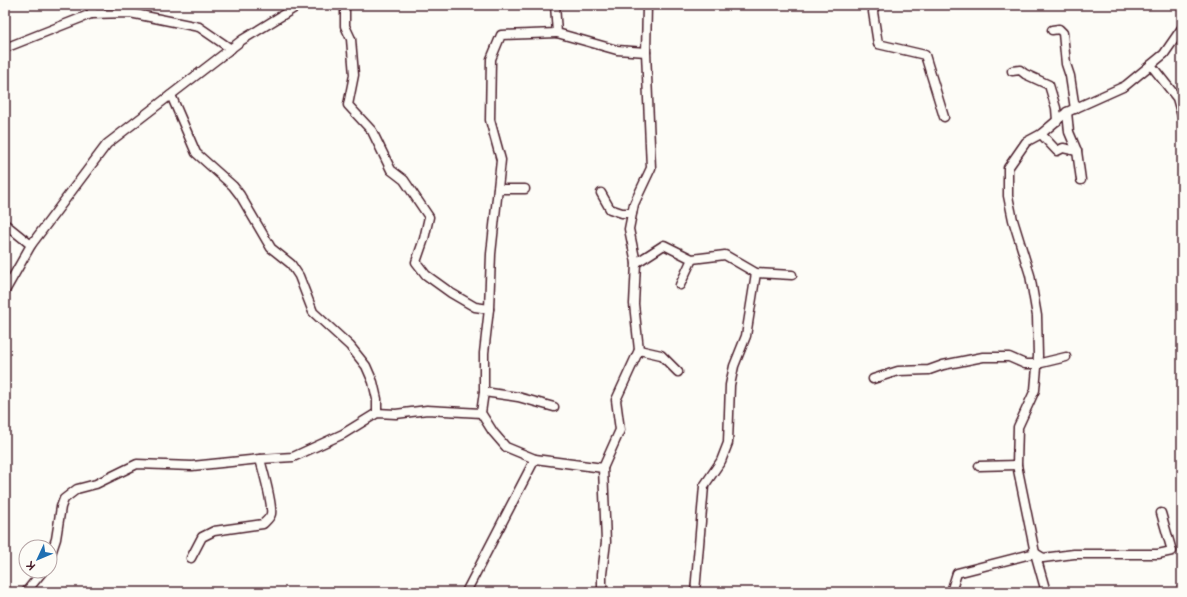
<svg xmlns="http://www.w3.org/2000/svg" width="1187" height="597" font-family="'Balsamiq Sans',sans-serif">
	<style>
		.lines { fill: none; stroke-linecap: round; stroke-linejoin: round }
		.street-casing { stroke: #4a1f2b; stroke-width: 11 }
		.street { stroke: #fdfcf7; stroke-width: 8 }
	</style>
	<rect width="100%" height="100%" fill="#fdfcf7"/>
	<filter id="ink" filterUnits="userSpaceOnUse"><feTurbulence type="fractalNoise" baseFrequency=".025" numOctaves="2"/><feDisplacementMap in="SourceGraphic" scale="8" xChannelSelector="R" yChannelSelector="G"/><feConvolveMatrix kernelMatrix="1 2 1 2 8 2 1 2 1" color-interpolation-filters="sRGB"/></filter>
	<g filter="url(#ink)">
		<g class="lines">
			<defs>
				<g id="street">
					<path d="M 345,5 L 345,26 L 351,39 L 354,75 L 348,105 L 372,131 L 391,170 L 404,180 L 429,217 L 424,239 L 416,262 L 426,275 L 451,293 L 475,307 L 489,309"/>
					<path d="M 555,5 L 557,33 L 617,50 L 646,52 L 647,5"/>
					<path d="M 875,5 L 873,12 L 878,44 L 925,55 L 944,117"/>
					<path d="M 91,14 L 93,5"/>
					<path d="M 1052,30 L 1059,29 L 1063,33 L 1066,64 L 1070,76 L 1075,109"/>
					<path d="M 5,48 L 91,14 L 130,13 L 199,27 L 231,49"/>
					<path d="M 1151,65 L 1177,98 L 1182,116"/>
					<path d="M 1012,71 L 1020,70 L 1025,74 L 1049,85 L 1056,108 L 1057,121"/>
					<path d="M 171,95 L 196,153 L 233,186 L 240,195 L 271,248 L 291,264 L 299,276 L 313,312 L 350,346 L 366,366 L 373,382 L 377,399 L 377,413"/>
					<path d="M 1067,112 L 1069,132 L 1077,151 L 1081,180"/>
					<path d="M 1041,134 L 1057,151 L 1063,148 L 1077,151"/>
					<path d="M 498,189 L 525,189"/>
					<path d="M 601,193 L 610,209 L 622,213 L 632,213"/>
					<path d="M 5,224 L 31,245"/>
					<path d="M 636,263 L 664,245 L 692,259 L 725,255 L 756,273 L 792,275"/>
					<path d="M 680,285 L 692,259"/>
					<path d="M 5,291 L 31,245 L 107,144 L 242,40 L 299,5"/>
					<path d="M 639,350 L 661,355 L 678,372"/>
					<path d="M 873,379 L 898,371 L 929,370 L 943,365 L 983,357 L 1009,357 L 1025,364 L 1037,364 L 1066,357"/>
					<path d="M 484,392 L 518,397 L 554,407"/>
					<path d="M 535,459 L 603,468 L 620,430 L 616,400 L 639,350 L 634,304 L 636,263 L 629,229 L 634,204 L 651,168 L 646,52"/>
					<path d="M 979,466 L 1017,465"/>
					<path d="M 50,557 L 56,539 L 61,507 L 64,499 L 77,489 L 96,484 L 137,464 L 192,466 L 260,459"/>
					<path d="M 191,558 L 202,537 L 214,531 L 263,524 C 266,521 270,518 271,514 C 273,504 263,471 260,459 L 293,457 L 343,434 L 377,413 L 396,414 L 427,410 L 481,413"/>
					<path d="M 26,592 L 43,571"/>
					<path d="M 466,592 L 535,459 L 506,447 L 493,432 L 481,413 L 484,392 L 484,353 L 489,309 L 491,254 L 501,160 L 490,120 L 491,59 L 501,35 L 557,33"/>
					<path d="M 602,592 L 602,574 L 606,542 L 603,468"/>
					<path d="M 695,592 L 704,486 L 721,461 L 728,443 L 730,385 L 734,366 L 746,336 L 756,273"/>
					<path d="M 951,592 L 957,573 L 1035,553 L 1043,558 L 1074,554 L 1158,554 L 1172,551 L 1161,513"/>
					<path d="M 1046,592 L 1035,553 L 1017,465 L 1018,427 L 1035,390 L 1038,356 L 1037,316 L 1030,275 L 1013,220 L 1008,196 L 1008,168 L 1026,142 L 1041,134 L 1067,112 L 1125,86 L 1164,54 L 1182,28"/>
				</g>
			</defs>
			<!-- street casing -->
			<use href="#street" class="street-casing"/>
			<!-- street -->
			<use href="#street" class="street"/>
		</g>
	</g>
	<!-- margin -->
	<rect width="1187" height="597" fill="none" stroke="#fdfcf7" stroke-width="20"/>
	<rect x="10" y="10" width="1167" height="577" fill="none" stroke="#4a1f2b" stroke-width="1.5" filter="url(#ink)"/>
	<!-- north arrow -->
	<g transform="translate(38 559) rotate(226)"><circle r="19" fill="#fdfcf7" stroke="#b5a4a5"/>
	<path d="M0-3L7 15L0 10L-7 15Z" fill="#1f6fb2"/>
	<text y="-6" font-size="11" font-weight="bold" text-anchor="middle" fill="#4a1f2b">K</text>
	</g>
</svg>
